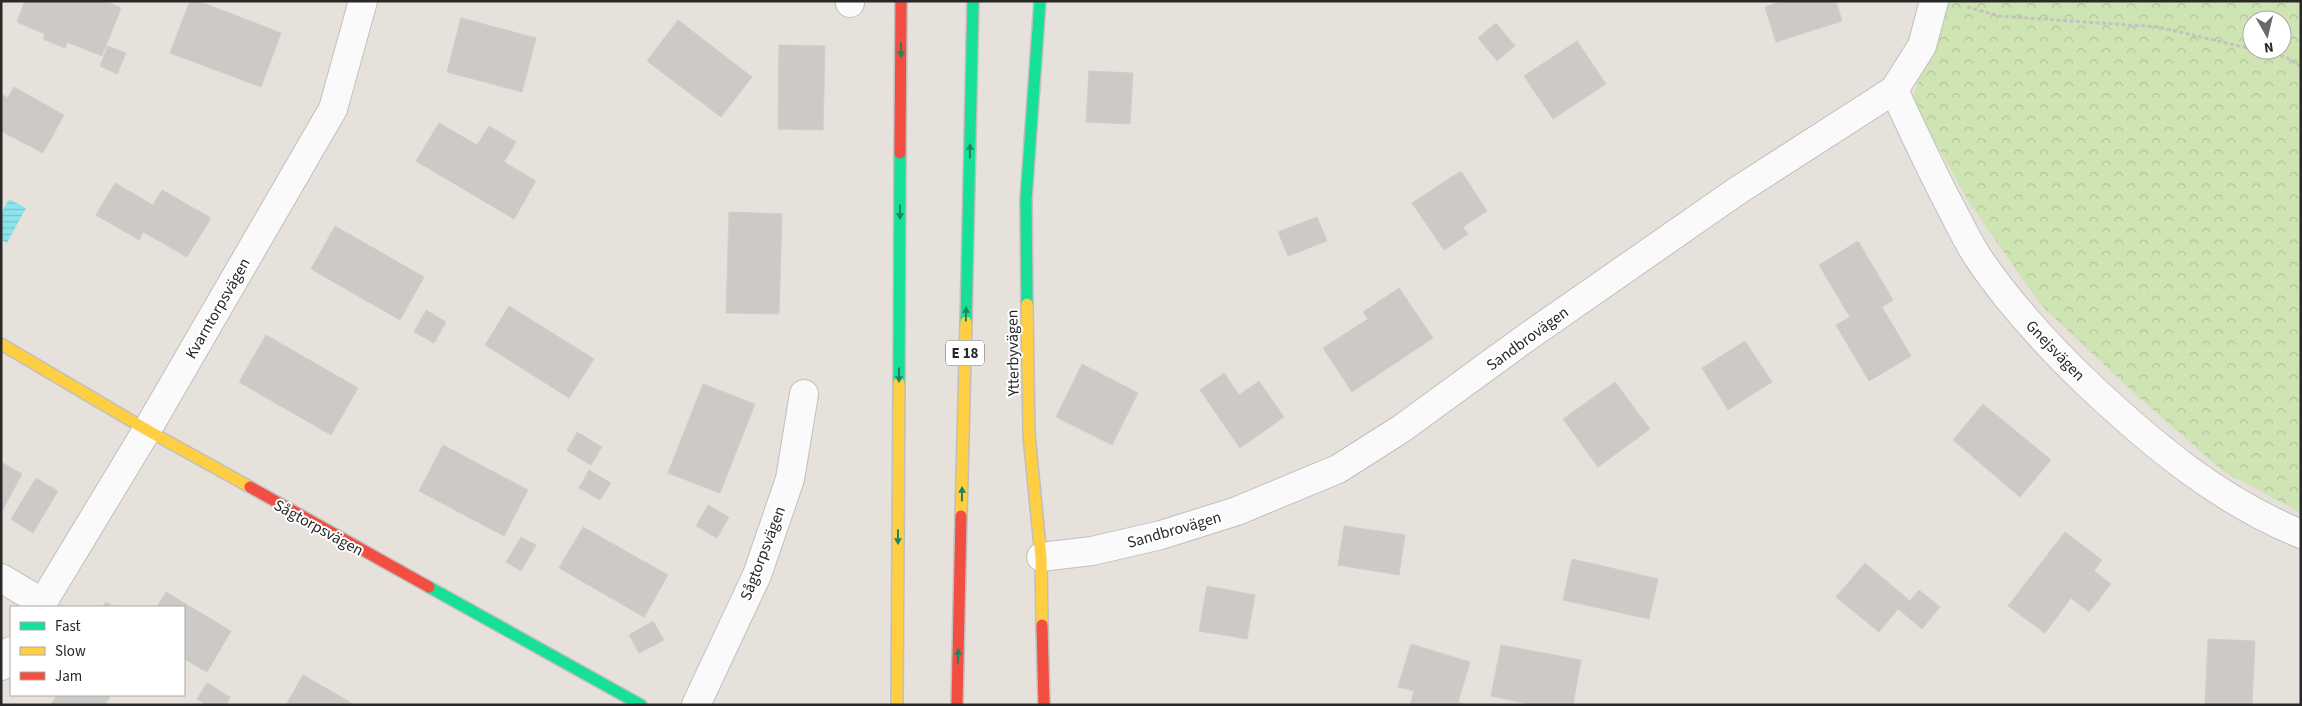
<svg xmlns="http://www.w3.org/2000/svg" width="2302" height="706" font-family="'Source Sans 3',sans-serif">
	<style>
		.forest { fill: url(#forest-crowns); fill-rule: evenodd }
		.water { fill: url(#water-rules) }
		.building { fill: #cdc9c6; stroke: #d2cdc9 }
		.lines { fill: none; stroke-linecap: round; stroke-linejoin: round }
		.street-casing { stroke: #c0bfbe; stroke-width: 30 }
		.fast-casing { stroke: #c0bfbe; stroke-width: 14 }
		.slow-casing { stroke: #c0bfbe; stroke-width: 14 }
		.jam-casing { stroke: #c0bfbe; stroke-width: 14 }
		.path { stroke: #c3c2c1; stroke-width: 3; stroke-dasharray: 4 2.5; stroke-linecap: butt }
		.street { stroke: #fbfafa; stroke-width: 28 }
		.fast { stroke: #16e098; stroke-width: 11 }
		.slow { stroke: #ffcf43; stroke-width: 11 }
		.jam { stroke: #f24e42; stroke-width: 11 }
		.oneway { fill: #1f8460 }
		.labels { text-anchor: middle; stroke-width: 4; stroke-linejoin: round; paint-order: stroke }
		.shield { fill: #fff; stroke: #686868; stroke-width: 1 }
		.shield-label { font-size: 15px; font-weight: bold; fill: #282828 }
		.street-label { font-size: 16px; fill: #282828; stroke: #fff }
	</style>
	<defs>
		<pattern id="forest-crowns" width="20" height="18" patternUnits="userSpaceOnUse" patternTransform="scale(1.25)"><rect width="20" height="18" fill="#cfe4b3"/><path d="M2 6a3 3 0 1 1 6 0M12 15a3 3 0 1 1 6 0" fill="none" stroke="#b2c49a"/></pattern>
		<pattern id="water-rules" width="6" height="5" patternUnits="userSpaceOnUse" patternTransform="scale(1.25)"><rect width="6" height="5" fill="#8ce4ed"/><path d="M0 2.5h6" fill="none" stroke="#79c4cb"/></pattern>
	</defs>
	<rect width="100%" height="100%" fill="#e7e1dc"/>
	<!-- forest -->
	<path class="forest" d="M 1944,1 L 2301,1 L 2301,513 L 2224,472 L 2134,393 L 2040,304 L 1970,204 L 1912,100 ZM 2252,20 L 2282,20 L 2282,50 L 2252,50 Z"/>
	<!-- water -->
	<path class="water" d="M 9,199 L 26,208 L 7,243 L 1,240 L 1,213 Z"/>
	<!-- building -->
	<g class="building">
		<path d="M 25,1 L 105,1 L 121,8 L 102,56 L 67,42 L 65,48 L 43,39 L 45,34 L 17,22 Z"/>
		<path d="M 190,1 L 198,1 L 281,33 L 261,87 L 170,53 Z"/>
		<path d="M 1783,1 L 1836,1 L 1842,21 L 1776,42 L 1765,7 Z"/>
		<path d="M 461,18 L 536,38 L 522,92 L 447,72 Z"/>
		<path d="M 678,20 L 752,77 L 721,117 L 647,61 Z"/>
		<path d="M 1496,23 L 1515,46 L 1497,61 L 1478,38 Z"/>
		<path d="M 1577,41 L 1606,84 L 1553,119 L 1524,76 Z"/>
		<path d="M 779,45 L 825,46 L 823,130 L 778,129 Z"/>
		<path d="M 108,46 L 126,53 L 117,74 L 100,66 Z"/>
		<path d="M 1089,71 L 1133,73 L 1130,124 L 1086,122 Z"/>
		<path d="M 14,87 L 64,115 L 43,153 L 1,131 L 1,94 L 8,98 Z"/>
		<path d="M 439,123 L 477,145 L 489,126 L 516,142 L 504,162 L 536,181 L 514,219 L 416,161 Z"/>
		<path d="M 1461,171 L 1487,211 L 1463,227 L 1468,234 L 1444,250 L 1412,203 Z"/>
		<path d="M 115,183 L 153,205 L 162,190 L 211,218 L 187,257 L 143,232 L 139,240 L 96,215 Z"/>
		<path d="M 729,212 L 782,214 L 779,314 L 726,313 Z"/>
		<path d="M 1317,217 L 1327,241 L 1288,256 L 1278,232 Z"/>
		<path d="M 335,226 L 424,277 L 400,320 L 311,269 Z"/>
		<path d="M 1858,241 L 1893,300 L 1882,307 L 1911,356 L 1869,381 L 1836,325 L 1850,317 L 1819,265 Z"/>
		<path d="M 1399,288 L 1433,338 L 1352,392 L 1323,348 L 1368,319 L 1363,312 Z"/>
		<path d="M 509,306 L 594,359 L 569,398 L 485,345 Z"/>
		<path d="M 426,310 L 446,322 L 434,343 L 414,332 Z"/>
		<path d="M 266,335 L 358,388 L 331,435 L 239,382 Z"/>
		<path d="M 1745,341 L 1772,382 L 1728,410 L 1702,368 Z"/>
		<path d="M 1082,364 L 1138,393 L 1112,445 L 1056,417 Z"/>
		<path d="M 1224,373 L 1239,395 L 1259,381 L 1284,417 L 1240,448 L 1200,390 Z"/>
		<path d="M 1615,382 L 1650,429 L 1598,467 L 1563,419 Z"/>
		<path d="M 703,384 L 755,404 L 720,493 L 668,473 Z"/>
		<path d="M 1983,404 L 2051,460 L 2020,497 L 1953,440 Z"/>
		<path d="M 577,432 L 602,447 L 591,465 L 567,451 Z"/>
		<path d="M 443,445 L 528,490 L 504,536 L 419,491 Z"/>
		<path d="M 1,462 L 22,474 L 1,513 Z"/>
		<path d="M 589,470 L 611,483 L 600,500 L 579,488 Z"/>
		<path d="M 36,478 L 58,491 L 33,533 L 11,519 Z"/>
		<path d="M 708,505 L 729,517 L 717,538 L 696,526 Z"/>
		<path d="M 1344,526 L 1405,535 L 1399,575 L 1338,565 Z"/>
		<path d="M 583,527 L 668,575 L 644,617 L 559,568 Z"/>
		<path d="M 2065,532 L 2102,560 L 2094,571 L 2111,584 L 2089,612 L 2071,598 L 2045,633 L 2008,606 Z"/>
		<path d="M 521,537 L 536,545 L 521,571 L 506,562 Z"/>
		<path d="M 1572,559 L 1658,579 L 1649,619 L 1563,600 Z"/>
		<path d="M 1865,563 L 1910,601 L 1919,590 L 1940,607 L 1922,629 L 1898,609 L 1879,632 L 1836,597 Z"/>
		<path d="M 1207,586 L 1255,595 L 1247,639 L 1199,631 Z"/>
		<path d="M 166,592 L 231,631 L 207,672 L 184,659 L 184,607 L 157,607 Z"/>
		<path d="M 106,602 L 114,607 L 103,607 Z"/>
		<path d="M 653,621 L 664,640 L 639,653 L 629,635 Z"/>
		<path d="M 2208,639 L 2255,641 L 2252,705 L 2205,705 Z"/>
		<path d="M 1411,644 L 1470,662 L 1458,702 L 1467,705 L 1410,705 L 1414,691 L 1398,687 Z"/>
		<path d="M 1501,645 L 1581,660 L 1573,705 L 1533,705 L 1491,696 Z"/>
		<path d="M 303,675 L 355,705 L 286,705 Z"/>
		<path d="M 207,683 L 230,697 L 226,705 L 207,705 L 197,699 Z"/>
		<path d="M 57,695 L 111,695 L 105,705 L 51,705 Z"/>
	</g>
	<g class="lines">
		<defs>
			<g id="street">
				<path d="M 850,3 L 850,1"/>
				<path d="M 1894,90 C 1912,129 1930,168 1950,206 C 1959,223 1967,240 1977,256 C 2009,304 2049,347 2091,387 C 2154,446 2220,501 2301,534"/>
				<path d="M 1041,557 L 1092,551 L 1161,535 L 1237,511 L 1338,469 L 1401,429 L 1523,340 L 1737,191 L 1894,90 L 1922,46 L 1934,1"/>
				<path d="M 1,578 L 43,603"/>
				<path d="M 40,607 L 147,430 L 333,109 L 363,1"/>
				<path d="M 1,666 L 11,651"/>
				<path d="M 696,705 L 757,575 L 790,479 L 804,394"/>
			</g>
			<g id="fast">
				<path d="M 1027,304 L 1026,199 L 1040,1"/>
				<path d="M 966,322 L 973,1"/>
				<path d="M 899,383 L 900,153"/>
				<path d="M 429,587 L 641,705"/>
			</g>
			<g id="slow">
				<path d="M 1027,304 L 1029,435 L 1041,557 L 1042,625"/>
				<path d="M 1,344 L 147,430 L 250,487"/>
				<path d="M 961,516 L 966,322"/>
				<path d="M 897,705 L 899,383"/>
			</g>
			<g id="jam">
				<path d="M 900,153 L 901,1"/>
				<path d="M 250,487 L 429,587"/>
				<path d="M 1042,625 L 1044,705"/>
				<path d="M 957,705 L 961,516"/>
			</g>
		</defs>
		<!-- street casing -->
		<use href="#street" class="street-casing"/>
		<!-- fast casing -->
		<use href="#fast" class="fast-casing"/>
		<!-- slow casing -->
		<use href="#slow" class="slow-casing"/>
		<!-- jam casing -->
		<use href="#jam" class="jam-casing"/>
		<!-- path -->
		<g class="path">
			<path d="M 1967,7 L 1999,16 L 2158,27 L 2252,49"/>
			<path d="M 2255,50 L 2286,57 L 2301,67"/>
		</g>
		<!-- street -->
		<use href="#street" class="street"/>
		<!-- fast -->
		<use href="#fast" class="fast"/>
		<!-- slow -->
		<use href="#slow" class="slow"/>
		<!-- jam -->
		<use href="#jam" class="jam"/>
	</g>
	<!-- one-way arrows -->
	<defs><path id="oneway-solid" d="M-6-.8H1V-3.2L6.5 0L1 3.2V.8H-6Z" transform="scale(1.25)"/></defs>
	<g class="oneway">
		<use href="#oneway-solid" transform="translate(901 50) rotate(90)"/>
		<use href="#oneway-solid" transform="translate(970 151) rotate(-89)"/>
		<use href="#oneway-solid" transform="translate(900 212) rotate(90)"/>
		<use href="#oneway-solid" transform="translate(966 314) rotate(-89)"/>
		<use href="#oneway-solid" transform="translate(899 375) rotate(90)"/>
		<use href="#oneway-solid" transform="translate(962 494) rotate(-89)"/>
		<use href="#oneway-solid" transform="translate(898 537) rotate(90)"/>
		<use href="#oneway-solid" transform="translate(958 656) rotate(-89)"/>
	</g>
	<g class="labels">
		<!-- shield labels -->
		<rect class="shield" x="946" y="340.5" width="38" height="25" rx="4"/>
		<g class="shield-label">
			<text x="965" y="358">E 18</text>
		</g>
		<!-- street labels -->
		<g class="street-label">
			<text transform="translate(217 308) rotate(-60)" y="6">Kvarntorpsvägen</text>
			<text transform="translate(1527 338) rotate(-36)" y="6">Sandbrovägen</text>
			<text transform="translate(2056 350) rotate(46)" y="6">Gnejsvägen</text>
			<text transform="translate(1012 353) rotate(-91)" y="6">Ytterbyvägen</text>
			<text transform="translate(319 527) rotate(29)" y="6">Sågtorpsvägen</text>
			<text transform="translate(1174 529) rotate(-16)" y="6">Sandbrovägen</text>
			<text transform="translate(762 553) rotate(-69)" y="6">Sågtorpsvägen</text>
		</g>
	</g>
	<!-- border -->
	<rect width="2302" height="706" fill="none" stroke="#282828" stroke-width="5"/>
	<!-- legend -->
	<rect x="10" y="606" width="175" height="90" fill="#ffffff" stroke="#a9a9a9"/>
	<rect x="20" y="622" width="25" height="8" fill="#16e098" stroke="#a9a9a9"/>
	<text x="55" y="631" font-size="15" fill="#282828">Fast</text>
	<rect x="20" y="647" width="25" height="8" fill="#ffcf43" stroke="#a9a9a9"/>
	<text x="55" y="656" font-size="15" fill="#282828">Slow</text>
	<rect x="20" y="672" width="25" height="8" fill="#f24e42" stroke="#a9a9a9"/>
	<text x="55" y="681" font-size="15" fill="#282828">Jam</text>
	<!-- north arrow -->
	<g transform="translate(2267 35) rotate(172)"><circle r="24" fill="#ffffff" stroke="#a9a9a9"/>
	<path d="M0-4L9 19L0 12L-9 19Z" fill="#6b6967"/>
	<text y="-8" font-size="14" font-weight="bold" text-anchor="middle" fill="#282828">N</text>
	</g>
</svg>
